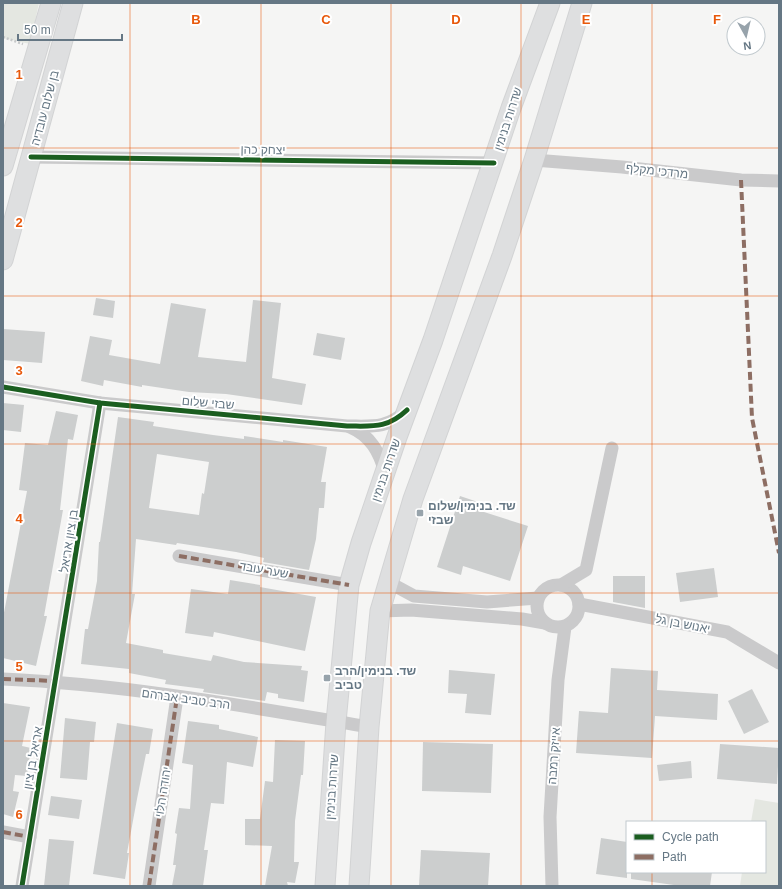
<svg xmlns="http://www.w3.org/2000/svg" width="782" height="889" font-family="Helvetica,Heebo,sans-serif">
	<style>
		.green { fill: #e4e7e1 }
		.building { fill: #cccece; fill-rule: evenodd }
		.lines { fill: none; stroke-linecap: round; stroke-linejoin: round }
		.secondary-casing { stroke: #d2d3d4; stroke-width: 21 }
		.path { stroke: #c6c8c9; stroke-width: 2.5; stroke-dasharray: 2 2; stroke-linecap: butt }
		.street { stroke: #cacacb; stroke-width: 13 }
		.secondary { stroke: #dedfe0; stroke-width: 19 }
		.quiet { stroke: #8d6e63; stroke-width: 4; stroke-dasharray: 8 4; stroke-linecap: butt }
		.cycleway-casing { stroke: #fff; stroke-width: 8 }
		.cycleway { stroke: #1b5e20; stroke-width: 5 }
		.grid { fill: none; stroke: #e8590c; stroke-width: 1; stroke-opacity: 0.55 }
		.poi-dot { fill: #97a3ab; stroke: #fff; stroke-width: 1.5 }
		.labels { text-anchor: middle; stroke-width: 4; stroke-linejoin: round; paint-order: stroke }
		.street-label { font-size: 12px; fill: #657784; stroke: #fff }
		.poi-label { font-size: 12px; font-weight: bold; fill: #657784; stroke: #fff; text-anchor: start }
		.grid-label { font-size: 13px; text-anchor: middle; font-weight: bold; fill: #e8590c; stroke: #fff; stroke-width: 4; stroke-linejoin: round; paint-order: stroke }
	</style>
	<rect width="100%" height="100%" fill="#f5f5f4"/>
	<!-- green -->
	<g class="green">
		<path d="M 3,3 L 39,3 L 30,44 L 3,38 Z"/>
		<path d="M 755,799 L 779,803 L 779,886 L 740,886 L 742,872 L 765,872 L 765,822 L 751,822 Z"/>
	</g>
	<!-- building -->
	<g class="building">
		<path d="M 96,298 L 115,301 L 113,318 L 93,315 Z"/>
		<path d="M 253,300 L 281,303 L 272,378 L 306,384 L 302,405 L 226,394 L 189,392 L 142,385 L 142,387 L 104,380 L 103,386 L 81,381 L 90,336 L 112,340 L 109,355 L 160,364 L 171,303 L 206,309 L 198,357 L 246,362 Z"/>
		<path d="M 3,329 L 45,332 L 42,363 L 3,360 Z"/>
		<path d="M 317,333 L 345,338 L 341,360 L 313,355 Z"/>
		<path d="M 3,403 L 24,405 L 21,432 L 3,430 Z"/>
		<path d="M 56,411 L 78,415 L 73,440 L 68,439 L 60,510 L 63,510 L 44,616 L 47,616 L 36,666 L 3,658 L 3,618 L 27,491 L 19,490 L 25,443 L 48,445 Z"/>
		<path d="M 118,417 L 154,422 L 153,426 L 213,435 L 244,439 L 244,436 L 283,442 L 283,440 L 327,447 L 321,482 L 326,482 L 324,508 L 319,508 L 316,539 L 309,570 L 263,562 L 264,558 L 236,552 L 177,543 L 176,545 L 136,539 L 132,594 L 135,594 L 126,643 L 163,650 L 163,653 L 211,661 L 213,655 L 244,662 L 302,666 L 301,670 L 308,671 L 304,702 L 278,698 L 278,694 L 267,692 L 265,701 L 203,692 L 204,689 L 165,684 L 166,680 L 129,673 L 129,669 L 81,664 L 85,629 L 88,629 L 97,581 L 99,542 L 100,542 ZM 157,454 L 209,462 L 204,494 L 202,493 L 199,515 L 149,508 Z"/>
		<path d="M 460,496 L 487,505 L 484,512 L 528,526 L 510,581 L 463,566 L 461,575 L 437,567 Z"/>
		<path d="M 714,568 L 718,597 L 680,602 L 676,573 Z"/>
		<path d="M 613,576 L 645,576 L 645,608 L 613,602 Z"/>
		<path d="M 230,580 L 260,585 L 260,587 L 316,597 L 305,651 L 214,632 L 213,637 L 185,633 L 191,589 L 228,594 Z"/>
		<path d="M 611,668 L 658,671 L 657,690 L 718,694 L 717,720 L 655,716 L 652,758 L 576,753 L 579,711 L 608,713 Z"/>
		<path d="M 449,670 L 495,674 L 491,715 L 465,713 L 467,694 L 448,693 Z"/>
		<path d="M 752,689 L 769,722 L 744,734 L 728,701 Z"/>
		<path d="M 3,703 L 30,707 L 22,746 L 31,748 L 27,776 L 15,775 L 13,791 L 19,792 L 13,817 L 3,814 Z"/>
		<path d="M 65,718 L 96,722 L 94,742 L 90,742 L 87,780 L 60,778 Z"/>
		<path d="M 188,721 L 219,725 L 219,729 L 258,737 L 253,767 L 227,762 L 224,804 L 211,803 L 204,850 L 208,850 L 203,886 L 172,886 L 176,865 L 173,865 L 177,834 L 175,833 L 179,808 L 190,809 L 193,765 L 182,763 Z"/>
		<path d="M 117,723 L 153,729 L 149,754 L 146,754 L 137,799 L 127,853 L 129,853 L 125,879 L 93,874 Z"/>
		<path d="M 275,740 L 305,741 L 303,775 L 301,775 L 295,821 L 294,862 L 299,862 L 295,883 L 287,882 L 288,886 L 265,886 L 272,846 L 245,845 L 245,819 L 260,819 L 265,781 L 273,782 Z"/>
		<path d="M 423,742 L 493,744 L 491,793 L 422,791 Z"/>
		<path d="M 720,744 L 779,748 L 777,784 L 717,779 Z"/>
		<path d="M 691,761 L 692,778 L 659,781 L 657,765 Z"/>
		<path d="M 51,796 L 82,800 L 79,819 L 48,815 Z"/>
		<path d="M 601,838 L 627,842 L 627,878 L 596,874 Z"/>
		<path d="M 49,839 L 74,841 L 69,886 L 44,886 Z"/>
		<path d="M 421,850 L 490,853 L 488,886 L 419,886 Z"/>
		<path d="M 631,872 L 712,872 L 710,886 L 681,886 L 631,879 Z"/>
	</g>
	<g class="lines">
		<defs>
			<g id="secondary">
				<path d="M 3,166 L 51,3"/>
				<path d="M 3,260 L 73,3"/>
				<path d="M 325,886 L 336,722 L 349,585 L 361,543 L 397,437 L 433,340 L 511,108 L 550,3"/>
				<path d="M 359,886 L 369,727 L 380,611 L 413,499 L 502,256 L 534,160 L 582,3"/>
			</g>
		</defs>
		<!-- secondary casing -->
		<use href="#secondary" class="secondary-casing"/>
		<!-- path -->
		<path class="path" d="M 3,37 L 23,44"/>
		<!-- street -->
		<g class="street">
			<path d="M 31,157 L 494,163"/>
			<path d="M 534,160 L 622,167 L 741,180 L 779,181"/>
			<path d="M 3,387 L 100,403 L 347,426 C 371,426 387,429 406,411"/>
			<path d="M 350,427 C 371,436 379,452 385,472"/>
			<path d="M 179,556 L 349,585"/>
			<path d="M 388,582 L 414,596 L 487,602 L 538,598"/>
			<circle cx="558" cy="606" r="21"/>
			<path d="M 561,585 L 586,570 L 612,448"/>
			<path d="M 579,604 L 727,632 L 779,663"/>
			<path d="M 380,611 L 411,610 L 522,619 L 545,623"/>
			<path d="M 3,679 C 124,684 250,707 369,727"/>
			<path d="M 3,832 L 30,837"/>
			<path d="M 22,886 L 100,403"/>
			<path d="M 149,886 L 177,697"/>
			<path d="M 552,886 L 550,817 L 558,680 L 565,627"/>
		</g>
		<!-- secondary -->
		<use href="#secondary" class="secondary"/>
		<!-- quiet -->
		<g class="quiet">
			<path d="M 741,180 L 752,418 L 779,553"/>
			<path d="M 179,556 L 349,585"/>
			<path d="M 3,679 L 57,681"/>
			<path d="M 3,832 L 30,837"/>
			<path d="M 149,886 L 177,697"/>
		</g>
		<defs>
			<g id="cycleway">
				<path d="M 31,157 L 494,163"/>
				<path d="M 3,387 L 100,403 L 347,426 C 372,426 387,429 407,410"/>
				<path d="M 22,886 L 100,403"/>
			</g>
		</defs>
		<!-- cycleway casing -->
		<use href="#cycleway" class="cycleway-casing"/>
		<!-- cycleway -->
		<use href="#cycleway" class="cycleway"/>
	</g>
	<!-- grid -->
	<path class="grid" d="M 130,3 L 130,886M 261,3 L 261,886M 391,3 L 391,886M 521,3 L 521,886M 652,3 L 652,822M 3,148 L 779,148M 3,296 L 779,296M 3,444 L 779,444M 3,593 L 779,593M 3,741 L 779,741M 652,872 L 652,886"/>
	<!-- markers -->
	<g class="poi-dot">
		<rect x="416" y="509" width="8" height="8" rx="2"/>
		<rect x="323" y="674" width="8" height="8" rx="2"/>
	</g>
	<g class="labels">
		<!-- street labels -->
		<g class="street-label">
			<text transform="translate(45 108) rotate(-75)" y="4">בן שלום עובדיה</text>
			<text transform="translate(508 119) rotate(-72)" y="4">שדרות בנימין</text>
			<text transform="translate(263 150) rotate(1)" y="4">יצחק כהן</text>
			<text transform="translate(657 171) rotate(6)" y="4">מרדכי מקלף</text>
			<text transform="translate(208 403) rotate(5)" y="4">שבזי שלום</text>
			<text transform="translate(386 470) rotate(-71)" y="4">שדרות בנימין</text>
			<text transform="translate(69 541) rotate(-81)" y="4">בן ציון אריאל</text>
			<text transform="translate(264 570) rotate(10)" y="4">שער עובד</text>
			<text transform="translate(683 624) rotate(11)" y="4">יאנוש בן גל</text>
			<text transform="translate(186 699) rotate(8)" y="4">הרב טביב אברהם</text>
			<text transform="translate(554 756) rotate(-86)" y="4">אייזק רמבה</text>
			<text transform="translate(33 758) rotate(-80)" y="4">אריאל בן ציון</text>
			<text transform="translate(332 787) rotate(-86)" y="4">שדרות בנימין</text>
			<text transform="translate(163 792) rotate(-81)" y="4">יהודה הלוי</text>
		</g>
		<!-- poi labels -->
		<g class="poi-label">
			<text x="428" y="510">שד. בנימין/שלום<tspan x="428" dy="14">שבזי</tspan></text>
			<text x="335" y="675">שד. בנימין/הרב<tspan x="335" dy="14">טביב</tspan></text>
		</g>
	</g>
	<g class="grid-label">
		<text x="196" y="24">B</text>
		<text x="326" y="24">C</text>
		<text x="456" y="24">D</text>
		<text x="586" y="24">E</text>
		<text x="717" y="24">F</text>
		<text x="19" y="79">1</text>
		<text x="19" y="227">2</text>
		<text x="19" y="375">3</text>
		<text x="19" y="523">4</text>
		<text x="19" y="671">5</text>
		<text x="19" y="819">6</text>
	</g>
	<!-- border -->
	<rect width="782" height="889" fill="none" stroke="#657784" stroke-width="8"/>
	<!-- legend -->
	<rect x="626" y="821" width="140" height="52" fill="#ffffff" stroke="#c1c9ce"/>
	<rect x="634" y="834" width="20" height="6" fill="#1b5e20" stroke="#c1c9ce"/>
	<text x="662" y="841" font-size="12" fill="#657784">Cycle path</text>
	<rect x="634" y="854" width="20" height="6" fill="#8d6e63" stroke="#c1c9ce"/>
	<text x="662" y="861" font-size="12" fill="#657784">Path</text>
	<!-- north arrow -->
	<g transform="translate(746 36) rotate(172)"><circle r="19" fill="#ffffff" stroke="#c1c9ce"/>
	<path d="M0-3L7 15L0 10L-7 15Z" fill="#97a3ab"/>
	<text y="-6" font-size="11" font-weight="bold" text-anchor="middle" fill="#657784">N</text>
	</g>
	<!-- scale -->
	<path d="M18 34v6h104v-6" fill="none" stroke="#657784" stroke-width="2"/>
	<text x="24" y="34" font-size="12" fill="#657784" stroke="#ffffff" stroke-width="3" paint-order="stroke">50 m</text>
</svg>
